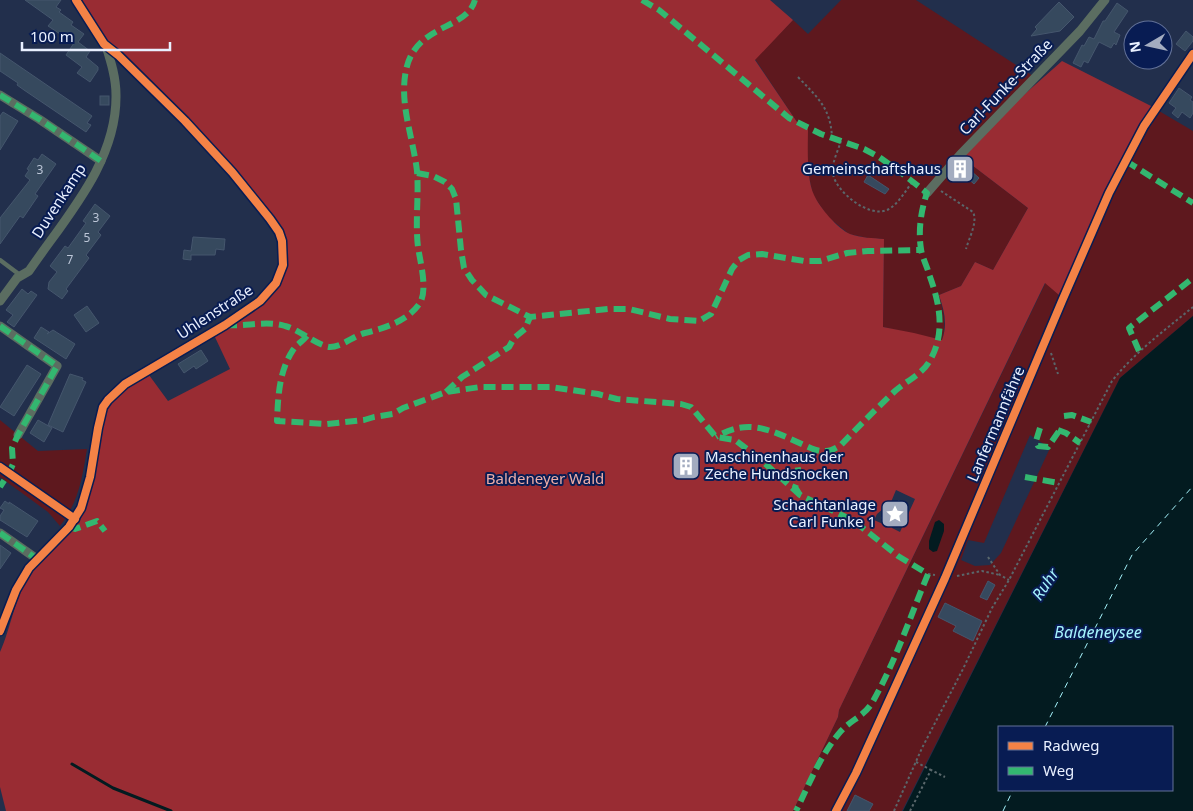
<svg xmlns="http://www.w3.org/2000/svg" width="1193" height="811" font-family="'Noto Sans',sans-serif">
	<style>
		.green { fill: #5e181e; fill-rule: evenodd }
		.forest { fill: #992c33; fill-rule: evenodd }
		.water { fill: #031b20; fill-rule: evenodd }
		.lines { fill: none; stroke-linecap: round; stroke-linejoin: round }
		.stream { stroke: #031b20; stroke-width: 3 }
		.ferry { stroke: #a5f3fc; stroke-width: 1; stroke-dasharray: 6 5; stroke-linecap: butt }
		.building { fill: #36495e; stroke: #45566d }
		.path { stroke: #5a676b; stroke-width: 2; stroke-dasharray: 2.5 2.5; stroke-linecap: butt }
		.lane { stroke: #5b6d61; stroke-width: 4.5 }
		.street { stroke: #5b6d61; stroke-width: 9 }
		.quiet { stroke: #33b770; stroke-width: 6; stroke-dasharray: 12 6; stroke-linecap: butt }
		.cycleway-casing { stroke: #081c53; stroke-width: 11 }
		.cycleway { stroke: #f48246; stroke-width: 8 }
		.labels { text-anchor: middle; stroke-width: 4; stroke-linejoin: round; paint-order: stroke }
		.number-label { font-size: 12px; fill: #bcc6d7 }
		.street-label { font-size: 15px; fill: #e9f0ff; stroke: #081c53 }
		.poi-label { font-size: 15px; fill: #e9f0ff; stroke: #081c53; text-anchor: end }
		.park-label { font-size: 15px; fill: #eeada7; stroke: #081c53 }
		.water-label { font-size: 16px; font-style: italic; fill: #a5f3fc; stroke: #081c53 }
	</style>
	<rect width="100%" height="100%" fill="#222f4c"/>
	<!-- green -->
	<g class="green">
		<path d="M 841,0 L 916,0 L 1033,76 L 960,156 L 1028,208 L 993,270 L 975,262 L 961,286 L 939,295 C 943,311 947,323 942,340 L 883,327 L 884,239 L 868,238 L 849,234 L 828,217 L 813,195 L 797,122 L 755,59 L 793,20 L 808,34 Z"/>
		<path d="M 1159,111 L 1193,131 L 1193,316 L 1120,378 L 902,811 L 793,811 L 838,717 L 839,710 L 1046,282 L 1064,300 L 1111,193 ZM 1030,435 L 1050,448 L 1001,553 L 990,565 L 975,566 L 961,560 L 968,540 L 984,543 Z"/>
		<path d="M 0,420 L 38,451 L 87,449 C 82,479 79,501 60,526 L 48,512 L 0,477 Z"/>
	</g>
	<!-- forest -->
	<path class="forest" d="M 79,0 L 770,0 L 793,20 L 755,60 L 797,122 L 808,127 C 808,146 806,178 814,195 C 820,208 837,228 850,234 C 861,238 873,238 884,239 L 883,327 L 914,333 L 942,340 C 948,324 944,310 939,295 L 961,286 L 975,262 L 993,270 L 1028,208 L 960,156 L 992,123 L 1062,61 L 1155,108 L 1108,193 L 1059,295 L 1045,283 L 839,710 L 838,717 L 793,811 L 6,811 L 0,787 L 0,652 C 11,628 15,596 30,574 C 46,551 71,537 84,511 C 98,479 93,432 110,404 C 119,390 136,382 149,375 L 168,401 L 230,369 L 214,335 L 278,284 L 284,240 L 230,167 L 185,115 L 138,68 L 108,44 ZM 896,490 L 915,499 L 900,532 L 892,528 L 892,522 L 888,520 L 883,524 L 874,520 L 877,514 L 891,502 Z"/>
	<!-- water -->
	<g class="water">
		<path d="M 1193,316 L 1193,811 L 903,811 L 1120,378 ZM 999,727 L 1172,727 L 1172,790 L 999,790 Z"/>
		<path d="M 939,520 L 944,524 L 944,531 L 937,551 L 933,552 L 929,549 L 929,541 L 935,522 Z"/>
	</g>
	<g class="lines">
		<!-- stream -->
		<path class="stream" d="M 72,764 L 113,788 L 171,811"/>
		<!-- ferry -->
		<g class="ferry">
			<path d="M 1045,727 L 1132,555 L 1193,486"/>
			<path d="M 1003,811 L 1013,790"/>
		</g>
	</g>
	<!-- building -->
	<g class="building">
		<path d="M 25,0 L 61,0 L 56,7 L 61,10 L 59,12 L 73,22 L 71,25 L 84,34 L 78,42 L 90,51 L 86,57 L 98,67 L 98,70 L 90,82 L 77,73 L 82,67 L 66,55 L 74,43 L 48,26 L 53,20 Z"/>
		<path d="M 1059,2 L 1074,17 L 1060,31 L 1031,36 L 1037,29 L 1035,27 Z"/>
		<path d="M 1117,3 L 1128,11 L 1114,32 L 1120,35 L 1116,45 L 1114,43 L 1111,48 L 1099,42 L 1088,63 L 1084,61 L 1081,67 L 1073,63 L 1082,45 L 1084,46 L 1089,37 L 1094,39 L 1103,21 L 1105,21 Z"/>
		<path d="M 1186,31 L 1193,37 L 1193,41 L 1185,51 L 1176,44 Z"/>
		<path d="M 0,53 L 92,116 L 87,123 L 91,125 L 86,132 L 24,90 L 17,85 L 18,83 L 0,71 Z"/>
		<path d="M 1179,88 L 1192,97 L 1190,100 L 1193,102 L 1193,113 L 1190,118 L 1182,112 L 1178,118 L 1172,113 L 1176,108 L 1169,103 Z"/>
		<rect x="100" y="96" width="9" height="9"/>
		<path d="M 3,112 L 18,121 L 0,150 L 0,116 Z"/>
		<path d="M 42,154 L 56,164 L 35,194 L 38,196 L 23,218 L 20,216 L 0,244 L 0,218 L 30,180 L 25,176 L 29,170 L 27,169 L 34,158 L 38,160 Z"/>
		<path d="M 962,163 L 979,178 L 974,184 L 964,175 L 960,178 L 953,172 Z"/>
		<path d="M 868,175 L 889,189 L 885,194 L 864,182 Z"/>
		<path d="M 95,204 L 110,216 L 98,232 L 101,235 L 86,255 L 89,258 L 66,289 L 68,291 L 62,299 L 48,289 L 49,282 L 57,272 L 50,266 L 65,246 L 68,248 L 86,223 L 83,221 Z"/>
		<path d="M 193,237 L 225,239 L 224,250 L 216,249 L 215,255 L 191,255 L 191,260 L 183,259 L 184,250 L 191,251 Z"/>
		<path d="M 22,289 L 28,294 L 31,291 L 37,295 L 14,327 L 7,322 L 13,315 L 6,310 Z"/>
		<path d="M 87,306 L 99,323 L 86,332 L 74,315 Z"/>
		<path d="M 41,327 L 49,332 L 47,334 L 53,330 L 75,344 L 66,359 L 34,338 Z"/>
		<path d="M 201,350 L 208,361 L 196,369 L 194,366 L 184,373 L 178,364 Z"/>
		<path d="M 27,365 L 41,374 L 14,416 L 0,407 Z"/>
		<path d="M 70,374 L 83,378 L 82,380 L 86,382 L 63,432 L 48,425 Z"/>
		<path d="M 38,420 L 52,428 L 44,442 L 30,433 Z"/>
		<path d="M 689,457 L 695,465 L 682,474 L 677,466 Z"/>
		<path d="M 899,500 L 899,527 L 881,518 Z"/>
		<path d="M 5,501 L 9,504 L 9,502 L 38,521 L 27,537 L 0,520 L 0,516 L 4,510 L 0,508 Z"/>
		<path d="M 0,545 L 11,553 L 0,569 Z"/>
		<path d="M 988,581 L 995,585 L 987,600 L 980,597 Z"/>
		<path d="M 945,603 L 982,621 L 973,641 L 953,631 L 956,626 L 938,617 Z"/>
		<path d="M 855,795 L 873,804 L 869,811 L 847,811 Z"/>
	</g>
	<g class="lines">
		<!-- path -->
		<g class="path">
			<path d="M 798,77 C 817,97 831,108 832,138"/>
			<path d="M 841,141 C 838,151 831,164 833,174 C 836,192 869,218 887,210 C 898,205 906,190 913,181"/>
			<path d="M 941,191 L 973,212 C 978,222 969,238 966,249"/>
			<path d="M 1051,353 L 1058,374"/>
			<path d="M 988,557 L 1000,575 L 1009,580"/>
			<path d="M 928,574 L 935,575"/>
			<path d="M 957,576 L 982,571 L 1000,575"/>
			<path d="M 916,762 L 931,770"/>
			<path d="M 894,811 L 922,748 L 963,669 L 992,608 L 1009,580 L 1112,381 C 1135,352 1165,330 1193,307"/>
			<path d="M 910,811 L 931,770 L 945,777"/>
		</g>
		<!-- lane -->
		<path class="lane" d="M 0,260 L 20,275"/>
		<!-- street -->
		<g class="street">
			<path d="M 0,95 L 39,119 L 101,161"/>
			<path d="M 927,193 L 960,155 L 1080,31 L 1105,0"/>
			<path d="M 0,301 L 17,278 L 29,271 C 65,218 117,163 116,95 C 116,78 111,62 106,46"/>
			<path d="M 0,326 L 57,366 L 18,435"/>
			<path d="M 0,533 L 37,559"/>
			<path d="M 0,631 L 16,590 L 29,568 L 69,527 L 81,508 L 90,477 L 98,428 L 103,407 L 108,400 L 125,384 L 225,325 L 260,301 L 276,283 L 283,265 L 282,241 L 279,232 L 270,219 L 232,172 L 185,121 L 118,55 L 104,44 L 76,0"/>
			<path d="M 836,811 L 856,773 L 945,578 L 1062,301 L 1109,193 L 1144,126 L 1193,54"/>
		</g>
		<!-- quiet -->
		<g class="quiet">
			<path d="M 642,0 L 659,10 L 789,118 L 821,134 L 864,149 L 879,157 L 899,171 L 927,193 C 921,210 918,231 921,249 C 922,257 927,266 929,274 C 940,304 946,334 929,362 C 922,374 905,382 895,391 C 876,409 858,427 841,445 C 836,448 831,451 826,451 C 818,452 811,448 804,445 C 772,431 749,417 716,437"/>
			<path d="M 0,95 L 39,119 L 101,161"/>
			<path d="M 1126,161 L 1193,203"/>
			<path d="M 417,173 L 433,176 L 445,182 L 452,189 L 456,199 L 461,250 L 464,268 L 472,280 L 486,295 L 530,317 L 608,309 L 629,309 L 670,319 L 699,321 L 711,314 L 732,269 L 739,260 L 748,255 L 762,254 L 804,261 L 820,261 L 847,253 L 868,251 L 921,250"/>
			<path d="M 225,325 C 245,327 266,320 285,326 C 298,329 318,346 330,347 C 342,347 353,336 365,333 C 385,328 408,321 420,303 C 428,289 420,261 418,247 C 415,222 419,196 417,171 C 413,137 399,104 406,70 C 416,23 466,31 475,0"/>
			<path d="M 0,326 L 57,366 L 18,435 L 12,448 L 13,464 L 9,473 L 0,487"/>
			<path d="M 307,336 C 303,341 297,344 293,350 C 279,371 278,397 277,421 L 327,424 L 364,420 L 374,417 L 393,414 L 403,408 L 446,392 L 480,387 L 551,387 L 598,394 L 617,399 L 681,404 L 691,407 L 716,437 L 735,440 L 760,459 L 800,495 L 854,521 L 898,556 L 928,574 C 910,617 895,663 872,703 C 864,716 851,720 841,731 C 821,754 809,784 796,811"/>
			<path d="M 1139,351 L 1129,328 L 1193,278"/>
			<path d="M 446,392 L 462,377 L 509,347 L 514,338 L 525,329 L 530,317"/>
			<path d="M 1064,416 L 1072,415 L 1091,422"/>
			<path d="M 1040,428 L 1036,441 L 1038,446 L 1048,447 L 1059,431"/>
			<path d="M 1058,430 L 1066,433 L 1080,443"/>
			<path d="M 1025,477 L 1059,483"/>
			<path d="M 800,495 L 795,487 L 799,478 L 797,461 L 816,450"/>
			<path d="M 69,527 L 75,529 L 97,521 L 105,531"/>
			<path d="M 0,533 L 37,559"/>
		</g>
		<defs>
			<g id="cycleway">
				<path d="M 0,467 L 75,519"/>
				<path d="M 0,631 L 16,590 L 29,568 L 69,527 L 81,508 L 90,477 L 98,428 L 103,407 L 108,400 L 125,384 L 225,325 L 260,301 L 276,283 L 283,265 L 282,241 L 279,232 L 270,219 L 232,172 L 185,121 L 118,55 L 104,44 L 76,0"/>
				<path d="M 836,811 L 856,773 L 945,578 L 1062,301 L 1109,193 L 1144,126 L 1193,54"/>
			</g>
		</defs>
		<!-- cycleway casing -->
		<use href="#cycleway" class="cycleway-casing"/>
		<!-- cycleway -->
		<use href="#cycleway" class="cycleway"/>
	</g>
	<!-- icons -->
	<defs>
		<symbol id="building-square" viewBox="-11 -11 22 22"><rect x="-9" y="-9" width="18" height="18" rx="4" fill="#a3acc0" stroke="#081c53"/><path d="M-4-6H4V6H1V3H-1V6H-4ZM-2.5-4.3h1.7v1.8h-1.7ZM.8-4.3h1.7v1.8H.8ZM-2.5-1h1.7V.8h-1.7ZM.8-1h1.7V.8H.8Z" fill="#fff"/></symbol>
		<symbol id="sight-square" viewBox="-11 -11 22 22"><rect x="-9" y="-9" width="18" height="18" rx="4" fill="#a3acc0" stroke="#081c53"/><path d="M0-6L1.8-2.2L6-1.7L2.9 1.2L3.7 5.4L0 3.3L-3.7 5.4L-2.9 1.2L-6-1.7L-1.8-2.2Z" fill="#fff"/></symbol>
	</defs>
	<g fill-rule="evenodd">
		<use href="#building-square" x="944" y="153" width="32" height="32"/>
		<use href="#building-square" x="670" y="450" width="32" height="32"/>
		<use href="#sight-square" x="879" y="498" width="32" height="32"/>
	</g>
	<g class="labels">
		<!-- number labels -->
		<g class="number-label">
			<text x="40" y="174">3</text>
			<text x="96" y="222">3</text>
			<text x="87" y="242">5</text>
			<text x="70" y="264">7</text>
		</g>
		<!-- street labels -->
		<g class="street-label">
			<text transform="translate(1006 87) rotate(-46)" y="5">Carl-Funke-Straße</text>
			<text transform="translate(59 201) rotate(-57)" y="5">Duvenkamp</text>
			<text transform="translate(215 312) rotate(-33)" y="5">Uhlenstraße</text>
			<text transform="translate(996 424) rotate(-67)" y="5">Lanfermannfähre</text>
		</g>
		<!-- poi labels -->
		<g class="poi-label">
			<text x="941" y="174">Gemeinschaftshaus</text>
			<text x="705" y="462" text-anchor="start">Maschinenhaus der<tspan x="705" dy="17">Zeche Hundsnocken</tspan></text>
			<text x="876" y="510">Schachtanlage<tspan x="876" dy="17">Carl Funke 1</tspan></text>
		</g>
		<!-- park labels -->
		<g class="park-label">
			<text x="545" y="484">Baldeneyer Wald</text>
		</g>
		<!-- water labels -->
		<g class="water-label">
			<text transform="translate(1045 584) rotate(-56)" y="6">Ruhr</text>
			<text x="1098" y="638">Baldeneysee</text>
		</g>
	</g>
	<!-- legend -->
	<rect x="998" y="726" width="175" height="65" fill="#081c53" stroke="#627198"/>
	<rect x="1008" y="742" width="25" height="8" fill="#f48246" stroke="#627198"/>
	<text x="1043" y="751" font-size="15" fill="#e9f0ff">Radweg</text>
	<rect x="1008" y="767" width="25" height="8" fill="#33b770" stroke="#627198"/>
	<text x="1043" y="776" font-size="15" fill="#e9f0ff">Weg</text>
	<!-- north arrow -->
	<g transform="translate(1148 45) rotate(261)"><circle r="24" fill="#081c53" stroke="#627198"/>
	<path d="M0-4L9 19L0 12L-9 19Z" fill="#a3acc0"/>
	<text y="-8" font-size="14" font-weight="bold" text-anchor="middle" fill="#e9f0ff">N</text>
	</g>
	<!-- scale -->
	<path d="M22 42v8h148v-8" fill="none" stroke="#e9f0ff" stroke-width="2.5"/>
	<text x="30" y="42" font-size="15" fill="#e9f0ff" stroke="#081c53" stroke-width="4" paint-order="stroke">100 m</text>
</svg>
